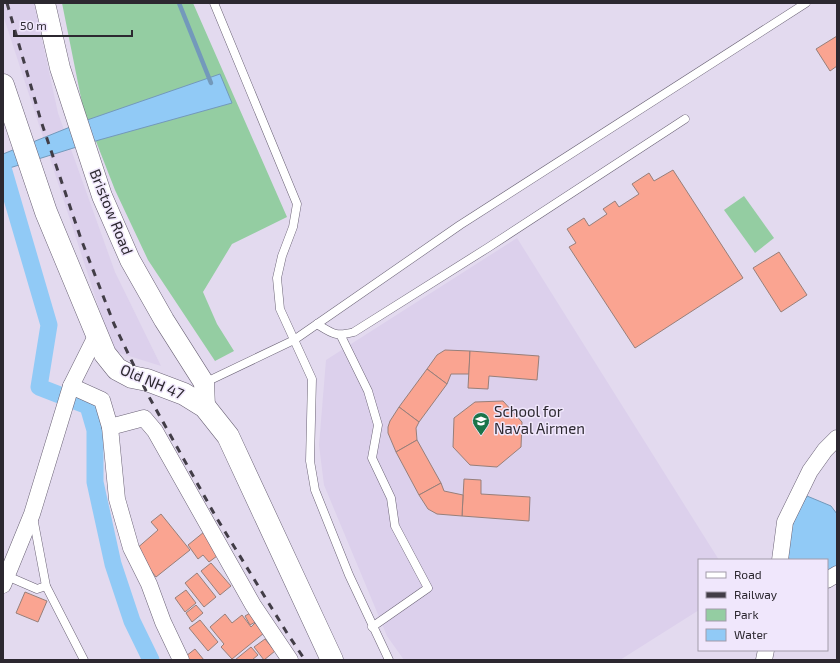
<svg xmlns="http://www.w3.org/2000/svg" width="840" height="663" font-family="'Exo 2',sans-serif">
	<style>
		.built { fill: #dcd0ec }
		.green { fill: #94cda2 }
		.water { fill: #91caf6; stroke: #7399bb }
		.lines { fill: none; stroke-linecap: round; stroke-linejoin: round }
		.stream { stroke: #7399bb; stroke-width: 4.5 }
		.canal { stroke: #91caf6; stroke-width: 17 }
		.building { fill: #faa491; stroke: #977f7a }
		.service-casing { stroke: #6b6376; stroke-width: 9 }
		.minor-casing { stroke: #6b6376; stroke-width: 17 }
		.tertiary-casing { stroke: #6b6376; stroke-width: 21 }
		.primary-casing { stroke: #6b6376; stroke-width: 23 }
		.service { stroke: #fff; stroke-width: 8 }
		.minor { stroke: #fff; stroke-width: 16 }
		.tertiary { stroke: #fff; stroke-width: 20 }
		.primary { stroke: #fff; stroke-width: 22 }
		.rail { stroke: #423d47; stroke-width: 3; stroke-dasharray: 7 7; stroke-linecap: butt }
		.labels { text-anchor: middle; stroke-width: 3; stroke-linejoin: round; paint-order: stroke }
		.street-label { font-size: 15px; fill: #2c2830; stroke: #f0e7fc }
		.poi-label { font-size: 15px; fill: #2c2830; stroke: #f0e7fc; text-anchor: start }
	</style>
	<rect width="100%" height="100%" fill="#e3daef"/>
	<!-- built -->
	<g class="built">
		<path d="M 3,3 L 34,3 L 58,113 L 115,272 L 161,366 L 113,351 L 3,15 Z"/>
		<path d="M 517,238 L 719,560 L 699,560 L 699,610 L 620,660 L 404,660 L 387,636 L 324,485 L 319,445 L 326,360 Z"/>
	</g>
	<!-- green -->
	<g class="green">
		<path d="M 62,3 L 193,3 L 287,217 L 232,244 L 203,292 L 217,324 L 234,351 L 215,361 L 148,260 L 115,190 L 83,108 Z"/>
		<path d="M 744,196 L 774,238 L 755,253 L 724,210 Z"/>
	</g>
	<!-- water -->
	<g class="water">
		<path d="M 220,74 L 232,103 L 99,140 L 3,170 L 3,154 L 90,119 Z"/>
		<path d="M 807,496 L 831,506 L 837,514 L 837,565 L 827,577 L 827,560 L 789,560 C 785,536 795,516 807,496 Z"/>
	</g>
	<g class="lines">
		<!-- stream -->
		<path class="stream" d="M 179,3 L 211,83"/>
		<!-- canal -->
		<path class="canal" d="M 3,168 L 49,325 L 39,387 L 88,406 L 95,430 L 95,482 L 113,564 L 132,621 L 151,660"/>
	</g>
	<!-- building -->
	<g class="building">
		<path d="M 837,36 L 837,66 L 830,71 L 816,49 Z"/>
		<path d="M 673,170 L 743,278 L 635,348 L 569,247 L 576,243 L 567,229 L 584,218 L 589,226 L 607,214 L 603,209 L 615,201 L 619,207 L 639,194 L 632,184 L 649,173 L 654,181 Z"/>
		<path d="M 779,252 L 807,295 L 781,312 L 753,268 Z"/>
		<path d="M 445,350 L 470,351 L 469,374 L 451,374 L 447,384 L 427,369 L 437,355 Z"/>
		<path d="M 470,351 L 539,356 L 537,380 L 489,376 L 488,389 L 468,388 Z"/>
		<path d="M 427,369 L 447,384 L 419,422 L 399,407 Z"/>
		<path d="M 503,401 L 522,422 L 521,447 L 497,467 L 470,465 L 453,447 L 454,418 L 475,402 Z"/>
		<path d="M 399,407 L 419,422 L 416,428 L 417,440 L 396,452 L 388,433 L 388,427 L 390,421 Z"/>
		<path d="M 417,440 L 441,483 L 419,495 L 396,452 Z"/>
		<path d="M 464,479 L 481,480 L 481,494 L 530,497 L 529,521 L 462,516 Z"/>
		<path d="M 441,483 L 444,491 L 463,495 L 462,516 L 437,514 L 428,509 L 419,495 Z"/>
		<path d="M 161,514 L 190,550 L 156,577 L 135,550 L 158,530 L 151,522 Z"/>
		<path d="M 204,532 L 221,553 L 209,562 L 203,555 L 198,559 L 188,545 Z"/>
		<path d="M 211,563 L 231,586 L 220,595 L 201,571 Z"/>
		<path d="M 197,573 L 216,597 L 204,607 L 185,583 Z"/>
		<path d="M 186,590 L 196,603 L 185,612 L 175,598 Z"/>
		<path d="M 25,592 L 47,601 L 38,622 L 16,613 Z"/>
		<path d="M 196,605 L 203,613 L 192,622 L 186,613 Z"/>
		<path d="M 252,612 L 257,621 L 250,625 L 245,616 Z"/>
		<path d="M 225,614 L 232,623 L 242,615 L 251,627 L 255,623 L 264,633 L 232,659 L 221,647 L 224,644 L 210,627 Z"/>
		<path d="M 200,620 L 218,642 L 208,651 L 189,628 Z"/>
		<path d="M 265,639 L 275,651 L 264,660 L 254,647 Z"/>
		<path d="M 251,647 L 258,655 L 252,660 L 235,660 Z"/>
		<path d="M 195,649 L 204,660 L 189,660 L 186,656 Z"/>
	</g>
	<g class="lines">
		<defs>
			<g id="service">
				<path d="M 214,3 L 297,204 L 293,227 L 282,256 L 277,278 L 280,309 L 312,379 L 310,461 L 315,490 L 349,575 L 389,660"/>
				<path d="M 317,324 C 333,334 336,337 354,332 L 489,247 L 685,119"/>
				<path d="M 341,336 L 368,391 L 378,425 L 372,458 L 391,498 L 395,526 L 428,588 L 372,627"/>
				<path d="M 204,383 L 294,340 L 460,225 L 806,3"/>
				<path d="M 33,517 L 46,586 L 84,660"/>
				<path d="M 7,576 L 37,589 L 46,586"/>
			</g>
			<g id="minor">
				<path d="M 71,386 L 102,400 L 110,427 L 117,499 L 131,548 L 149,584 L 163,622 L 181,660"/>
				<path d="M 110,427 L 144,418 L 155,431 L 253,605 L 290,660"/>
				<path d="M 780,560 L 785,522 L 810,471 L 825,450 L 837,438"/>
				<path d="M 827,580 L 837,574"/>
				<path d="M 3,585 L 32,514 L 71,386 L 96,336"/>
				<path d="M 764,660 L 766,650"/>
			</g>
			<path id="tertiary" d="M 45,3 L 60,68 L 102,196 L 130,260 L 164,320 L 204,383 L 205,407"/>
			<path id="primary" d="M 3,85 L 46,212 L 105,354 L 117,369 L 132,377 L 147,380 L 184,394 L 205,407 L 228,436 L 332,660"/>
		</defs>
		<!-- service casing -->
		<use href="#service" class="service-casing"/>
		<!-- minor casing -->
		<use href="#minor" class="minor-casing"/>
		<!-- tertiary casing -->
		<use href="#tertiary" class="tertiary-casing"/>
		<!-- primary casing -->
		<use href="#primary" class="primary-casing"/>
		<!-- service -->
		<use href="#service" class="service"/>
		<!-- minor -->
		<use href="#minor" class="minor"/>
		<!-- tertiary -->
		<use href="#tertiary" class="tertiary"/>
		<!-- primary -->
		<use href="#primary" class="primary"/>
		<!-- rail -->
		<path class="rail" d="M 7,3 L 41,121 L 81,239 L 114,324 L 148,395 L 216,517 L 287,633 L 305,660"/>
	</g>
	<!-- icons -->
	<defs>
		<symbol id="university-pin" viewBox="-11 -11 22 30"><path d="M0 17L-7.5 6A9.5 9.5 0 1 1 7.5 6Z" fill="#1a7449" stroke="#f0e7fc"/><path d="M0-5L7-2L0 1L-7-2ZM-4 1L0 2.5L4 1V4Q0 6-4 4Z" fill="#fff"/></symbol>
	</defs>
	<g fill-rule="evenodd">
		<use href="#university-pin" x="471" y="411" width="20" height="27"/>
	</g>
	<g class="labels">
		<!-- street labels -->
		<g class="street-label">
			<text transform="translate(111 212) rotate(68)" y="5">Bristow Road</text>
			<text transform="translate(152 382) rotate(23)" y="5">Old NH 47</text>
		</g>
		<!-- poi labels -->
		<g class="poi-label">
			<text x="494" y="417">School for<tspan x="494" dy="17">Naval Airmen</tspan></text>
		</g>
	</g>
	<!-- border -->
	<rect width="840" height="663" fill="none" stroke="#2c2830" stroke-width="8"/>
	<!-- legend -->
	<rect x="698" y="559" width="130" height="92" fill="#f0e7fc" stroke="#a29baa"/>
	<rect x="706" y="572" width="20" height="6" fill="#ffffff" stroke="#a29baa"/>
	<text x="734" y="579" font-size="12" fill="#2c2830">Road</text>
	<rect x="706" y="592" width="20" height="6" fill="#423d47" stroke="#a29baa"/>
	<text x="734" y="599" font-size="12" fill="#2c2830">Railway</text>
	<rect x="706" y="609" width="20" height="12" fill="#94cda2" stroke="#a29baa"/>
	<text x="734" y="619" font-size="12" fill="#2c2830">Park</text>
	<rect x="706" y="629" width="20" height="12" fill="#91caf6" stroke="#a29baa"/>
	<text x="734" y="639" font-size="12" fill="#2c2830">Water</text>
	<!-- scale -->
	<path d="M14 30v6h118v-6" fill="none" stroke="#2c2830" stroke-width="2"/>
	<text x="20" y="30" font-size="12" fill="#2c2830" stroke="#f0e7fc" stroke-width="3" paint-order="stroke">50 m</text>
</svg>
